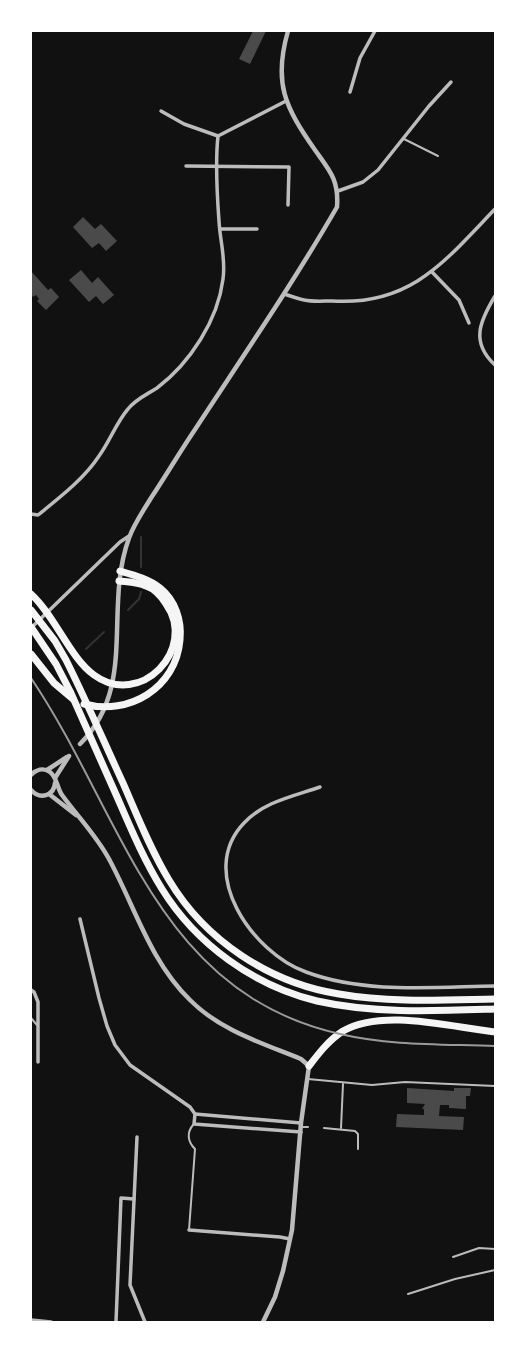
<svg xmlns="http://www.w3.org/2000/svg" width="526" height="1353" font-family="Literata,serif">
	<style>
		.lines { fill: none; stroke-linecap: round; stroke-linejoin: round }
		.stream { stroke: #333; stroke-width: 2 }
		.building { fill: #4a4a4a }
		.service { stroke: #bcbcbc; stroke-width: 2 }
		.minor { stroke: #bcbcbc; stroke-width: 3.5 }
		.tertiary { stroke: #bcbcbc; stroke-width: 4.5 }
		.motorway { stroke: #f5f5f5; stroke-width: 7 }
		.rail { stroke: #9a9a9a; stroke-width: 2 }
	</style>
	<rect width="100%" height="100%" fill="#111"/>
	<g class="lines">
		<!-- stream -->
		<g class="stream">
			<path d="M 141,537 L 141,567"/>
			<path d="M 128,610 L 139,599 L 141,592"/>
			<path d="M 86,649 L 104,632"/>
		</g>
	</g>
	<!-- building -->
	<g class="building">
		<path d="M 253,31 L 266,31 L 250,64 L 239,59 Z"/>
		<path d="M 83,217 L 95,229 L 101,224 L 117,241 L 106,251 L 99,243 L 92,248 L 73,227 Z"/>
		<path d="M 81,270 L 92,283 L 98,277 L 114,295 L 103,304 L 96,296 L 89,302 L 69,280 Z"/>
		<path d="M 31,271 L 48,290 L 51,288 L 59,297 L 46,310 L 37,301 L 39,299 L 36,295 L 33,297 L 31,294 Z"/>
		<path d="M 407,1088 L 454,1091 L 454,1088 L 471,1088 L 470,1096 L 466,1096 L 466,1109 L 449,1108 L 449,1105 L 440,1105 L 439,1116 L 464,1117 L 463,1130 L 396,1127 L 397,1114 L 424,1115 L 424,1109 L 422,1109 L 425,1104 L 407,1103 Z"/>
	</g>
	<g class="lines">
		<!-- service -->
		<g class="service">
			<path d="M 404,139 L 438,156"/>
			<path d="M 31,1018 L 37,1025"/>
			<path d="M 308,1079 L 372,1085 L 405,1082 L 495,1086"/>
			<path d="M 302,1127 L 308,1127"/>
			<path d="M 324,1128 L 355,1131 L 358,1134 L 358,1149"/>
			<path d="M 341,1128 L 343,1084"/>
			<path d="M 189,1230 L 195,1149 C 187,1141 187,1132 193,1125"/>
			<path d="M 453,1257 L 479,1248 L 495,1249"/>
			<path d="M 408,1294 L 455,1279 L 495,1270"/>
		</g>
		<!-- minor -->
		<g class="minor">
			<path d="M 350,92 L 360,58 L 375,31"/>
			<path d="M 161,111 L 184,124 L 218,136"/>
			<path d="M 186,166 L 289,167 L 288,205"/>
			<path d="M 338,191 L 363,182 L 378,170 L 429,106 L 451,82"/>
			<path d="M 220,229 L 257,229"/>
			<path d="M 432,272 L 459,300 L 469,323"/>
			<path d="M 284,294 C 291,296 298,299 304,300 C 313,302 323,301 332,301 C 411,306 445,261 495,209"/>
			<path d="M 495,296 C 480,321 470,342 495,365"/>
			<path d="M 31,514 L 38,515 C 59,498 84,479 99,456 C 110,441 116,423 128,409 C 136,399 146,395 157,388 C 190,363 218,320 223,279 C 226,259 220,241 219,221 C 217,194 215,163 218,136 L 286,101"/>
			<path d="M 31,628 L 120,542 L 129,536"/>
			<path d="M 320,787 C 294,796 263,802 244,823 C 196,873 253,953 306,972 C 365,994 433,987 495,986"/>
			<path d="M 80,919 L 99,998 L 107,1026 L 115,1045 L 130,1065 L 190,1107 L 195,1114 L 194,1124 L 301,1132"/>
			<path d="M 31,990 L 34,992 L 38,1002 L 38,1062"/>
			<path d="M 195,1114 L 301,1123"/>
			<path d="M 137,1137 L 130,1285 L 145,1322"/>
			<path d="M 189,1230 L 280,1237 L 290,1239"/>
			<path d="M 31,1320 L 51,1322"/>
			<path d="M 116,1322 L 121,1198 L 134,1199"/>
		</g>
		<!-- tertiary -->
		<g class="tertiary">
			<path d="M 80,744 C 138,686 103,609 129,538 C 134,524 143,511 151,498 C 165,477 178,455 192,434 C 241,359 292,285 337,207 C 339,180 330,171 315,150 C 285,107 273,83 288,31"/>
			<path d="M 47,770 L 67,757"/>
			<path d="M 31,775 C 36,770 43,767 50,772 C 57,777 57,788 62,795 C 78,817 96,835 109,859 C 135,907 150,961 190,1000 C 221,1031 262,1043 301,1059 L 309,1066 L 301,1123 L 292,1230 L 283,1271 L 275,1297 L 263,1322"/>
			<path d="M 55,778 L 69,756"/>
			<path d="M 31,790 C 40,800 54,796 55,783"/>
			<path d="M 49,794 L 76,815"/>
		</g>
		<!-- motorway -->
		<g class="motorway">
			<path d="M 31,594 C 55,616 70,658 94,675 C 140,709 198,649 166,604 C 161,596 155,589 146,586 C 138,582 128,582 119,581"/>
			<path d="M 31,610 L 55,641 L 66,660 C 86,700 104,742 123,783 C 137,815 150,849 169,880 C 205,940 269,983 339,994 C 390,1003 443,1000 495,999"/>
			<path d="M 31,627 L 56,664 L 70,691 C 86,727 102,763 118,799 C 131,829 144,860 162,889 C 196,944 254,986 317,1001 C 375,1014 436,1011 495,1009"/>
			<path d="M 31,654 L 54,683 L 73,699"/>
			<path d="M 84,704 C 129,716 176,688 180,640 C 182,620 175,600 160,588 C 149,579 134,575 120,571"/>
			<path d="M 309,1066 C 319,1053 329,1040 343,1031 C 382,1008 451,1027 495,1032"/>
		</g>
		<!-- rail -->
		<path class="rail" d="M 31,678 C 124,816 155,992 340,1034 C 391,1046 444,1044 495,1046"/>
	</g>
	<!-- border -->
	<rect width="526" height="1353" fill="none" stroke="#ffffff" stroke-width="64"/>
</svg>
